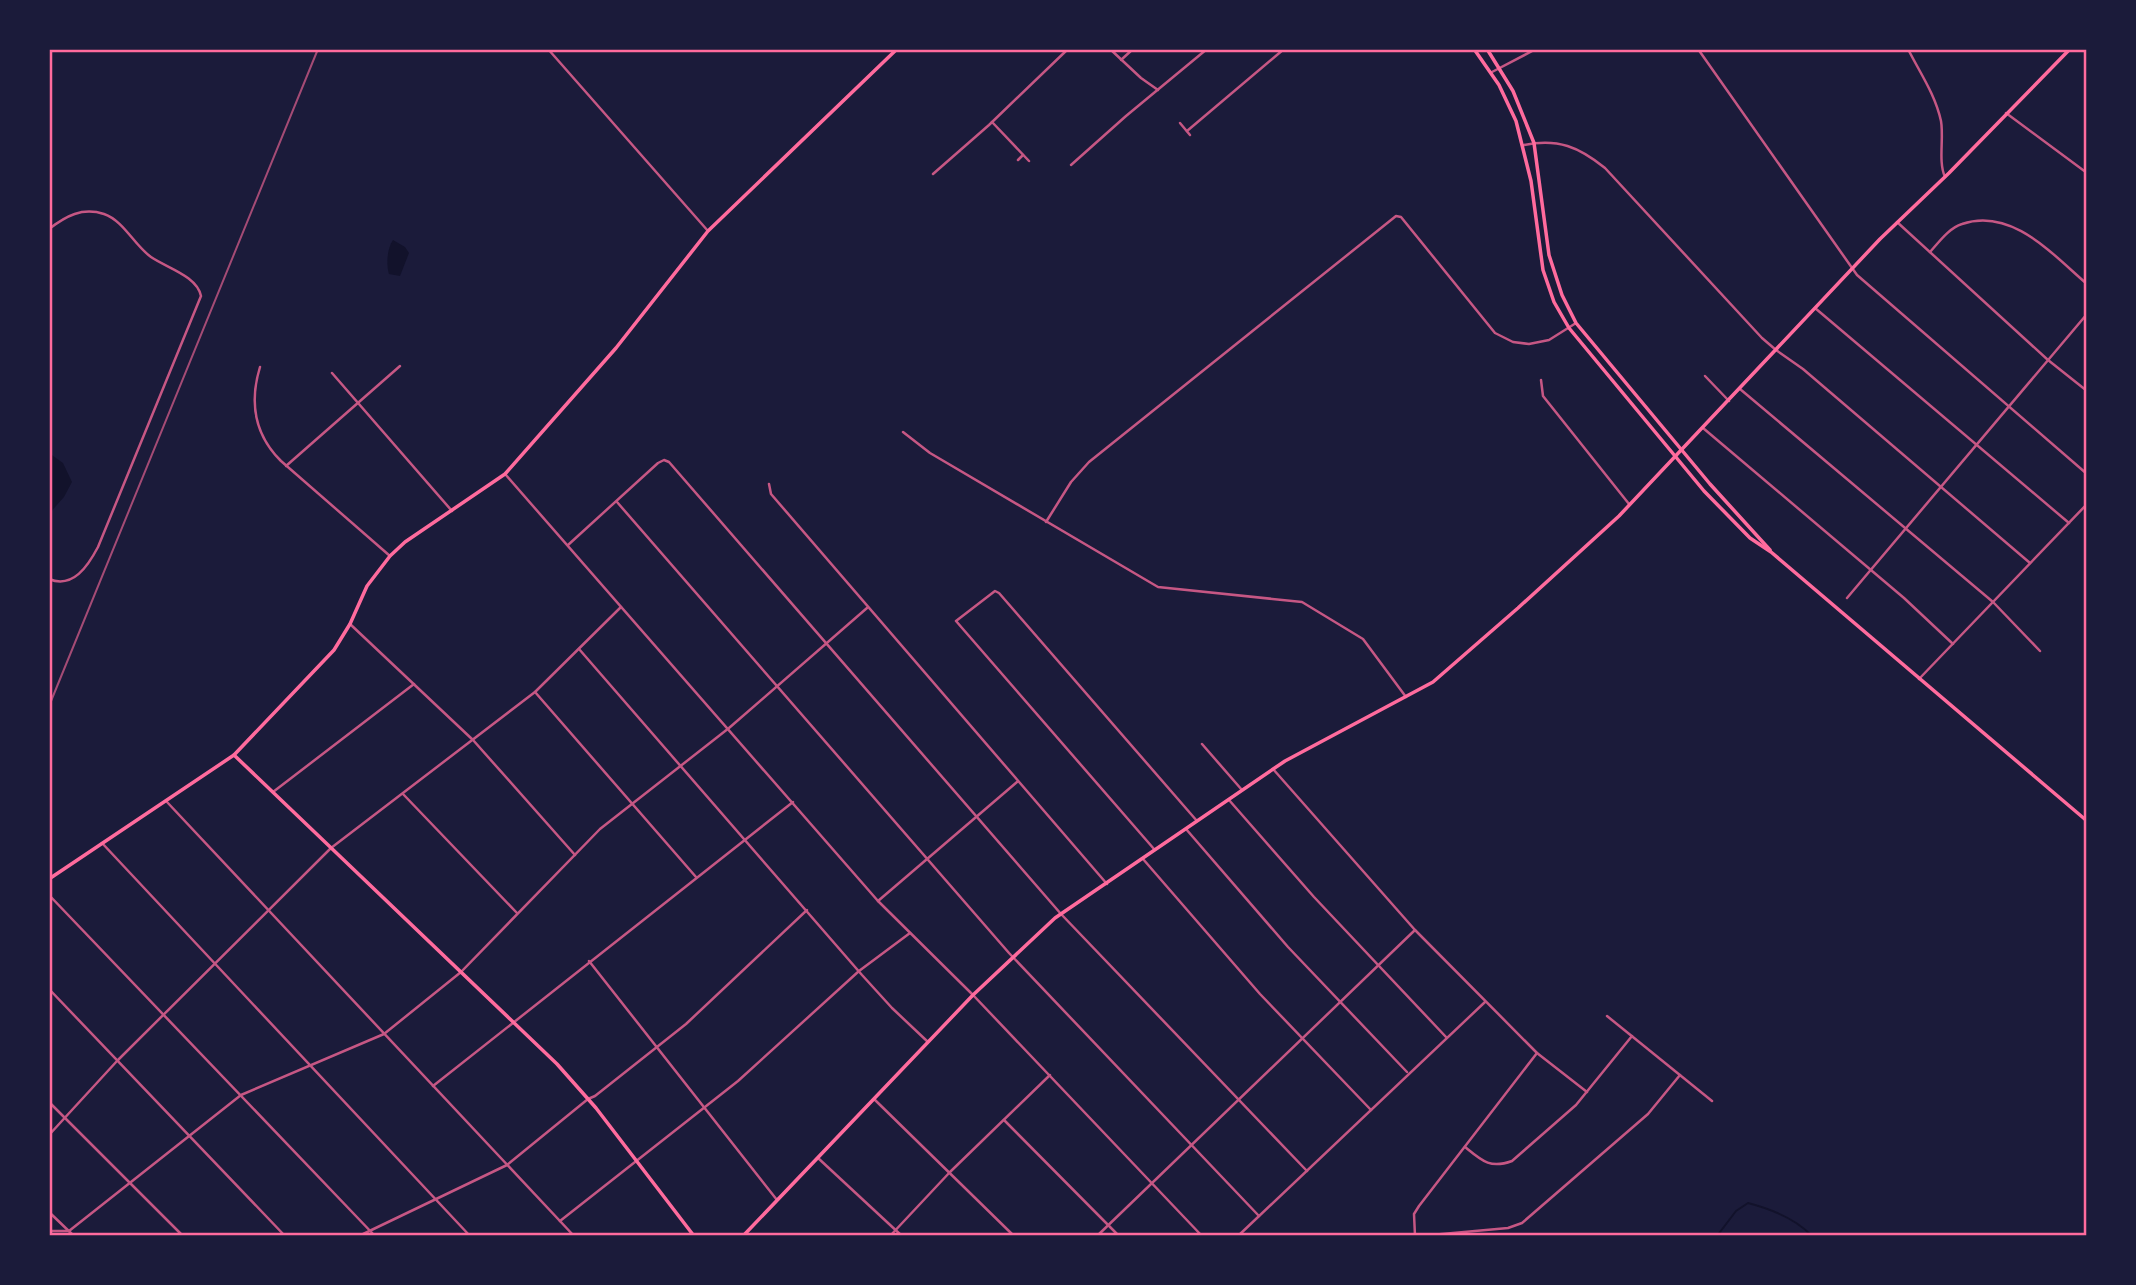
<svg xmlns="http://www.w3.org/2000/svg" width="2136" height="1285" font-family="Inter,sans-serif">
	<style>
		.water { fill: #12122b }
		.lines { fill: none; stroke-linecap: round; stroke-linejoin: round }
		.stream { stroke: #12122b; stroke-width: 2 }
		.minor { stroke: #c65784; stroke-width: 2.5 }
		.tertiary { stroke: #c65784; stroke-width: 2.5 }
		.secondary { stroke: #ff6b9d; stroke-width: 3.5 }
		.primary { stroke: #ff6b9d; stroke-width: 3.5 }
		.rail { stroke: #a44b75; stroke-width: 2 }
		.neatline { fill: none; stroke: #ff6b9d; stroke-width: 2.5 }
	</style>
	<rect width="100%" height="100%" fill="#1b1b3a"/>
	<!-- water -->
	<g class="water">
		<path d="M 393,240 L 405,247 L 409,253 L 400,276 L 389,274 C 386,265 387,248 393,240 Z"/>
		<path d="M 49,453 L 63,463 L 72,482 L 64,497 L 49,514 Z"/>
	</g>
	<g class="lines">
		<!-- stream -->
		<path class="stream" d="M 1717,1236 L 1736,1211 L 1748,1203 C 1771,1209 1795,1218 1812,1236"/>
		<!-- minor -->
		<g class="minor">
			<path d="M 548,49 L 708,231"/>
			<path d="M 1110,49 L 1141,78 L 1158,90"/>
			<path d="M 1698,49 L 1857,275 L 2087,474"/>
			<path d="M 1121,60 L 1133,49"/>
			<path d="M 1492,72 L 1536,49"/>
			<path d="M 2006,113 L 2087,173"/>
			<path d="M 992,122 L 1029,161"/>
			<path d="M 1180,123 L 1190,135"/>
			<path d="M 1187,131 L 1284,49"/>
			<path d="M 1018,160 L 1023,155"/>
			<path d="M 1071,165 L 1126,116 L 1207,49"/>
			<path d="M 933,174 L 989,125 L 1068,49"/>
			<path d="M 1897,222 L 2048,360 L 2087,391"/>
			<path d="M 49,229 C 66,216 82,207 104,214 C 124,221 134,245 151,257 C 167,268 197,276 201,296 L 98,547 C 88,566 73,589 49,579"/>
			<path d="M 1930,252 C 1939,242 1949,228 1962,224 C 2012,207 2053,255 2087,284"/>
			<path d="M 1815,308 L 2069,523"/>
			<path d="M 1776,350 L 1803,369 L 2030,563"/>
			<path d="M 260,367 C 249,403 254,434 281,461 L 390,556"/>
			<path d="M 332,373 L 452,511"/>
			<path d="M 1705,376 L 1729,401"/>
			<path d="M 1541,380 L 1543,396 L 1629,504"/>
			<path d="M 1740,389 L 1993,602 L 2040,651"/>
			<path d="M 1703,428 L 1904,598 L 1953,644"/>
			<path d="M 903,432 L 930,453 L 1158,587 L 1302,602 L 1363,639 L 1406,697"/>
			<path d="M 286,466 L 400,366"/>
			<path d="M 505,474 L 878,901 L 973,995 L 1202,1236"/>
			<path d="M 769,484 L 771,494 L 1107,884"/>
			<path d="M 617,502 L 1009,953 L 1259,1216"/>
			<path d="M 1046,522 L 1071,482 L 1089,462 L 1396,216 L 1401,217 L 1495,333 L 1513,342 L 1529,344 L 1549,340 L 1576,323"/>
			<path d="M 568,545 L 658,463 L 664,460 L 669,462 L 1061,914 L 1307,1171"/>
			<path d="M 1847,598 L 2087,314"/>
			<path d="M 350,624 L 473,740 L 575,855"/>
			<path d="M 579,649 L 862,975 L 892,1008 L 928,1042"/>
			<path d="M 1919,679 L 2087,504"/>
			<path d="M 535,692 L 696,877"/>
			<path d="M 1202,744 L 1242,790"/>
			<path d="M 273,792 L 414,684"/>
			<path d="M 403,794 L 517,913"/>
			<path d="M 1229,800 L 1314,897 L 1446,1037"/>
			<path d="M 167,802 L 574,1236"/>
			<path d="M 1186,829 L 1288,947 L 1407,1072"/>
			<path d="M 102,843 L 470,1236"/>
			<path d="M 1154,849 L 956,621 L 995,591 L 999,593 L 1197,821"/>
			<path d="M 1143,859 L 1260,994 L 1371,1110"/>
			<path d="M 49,895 L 375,1236"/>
			<path d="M 878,901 L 1017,782"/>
			<path d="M 1415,930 L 1537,1053 L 1587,1092"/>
			<path d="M 589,961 L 777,1200"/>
			<path d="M 49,989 L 285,1236"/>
			<path d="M 1607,1016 L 1712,1101"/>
			<path d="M 433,1086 L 793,802"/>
			<path d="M 588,1099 L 595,1096 L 686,1024 L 807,910"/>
			<path d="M 874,1099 L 1014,1236"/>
			<path d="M 49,1102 L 183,1236"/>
			<path d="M 1004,1120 L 1119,1236"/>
			<path d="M 49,1135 L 117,1061 L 331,848 L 535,692 L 621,607"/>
			<path d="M 1465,1147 C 1482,1161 1490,1169 1512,1161 L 1576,1105 L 1632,1036"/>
			<path d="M 818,1158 L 902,1236"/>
			<path d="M 49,1212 L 74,1236"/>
			<path d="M 560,1221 L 738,1081 L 859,971 L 910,933"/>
			<path d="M 49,1231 L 69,1231 L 241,1095 L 384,1034 L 461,972 L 600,829 L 729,728 L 867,608"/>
			<path d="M 890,1236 L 950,1172 L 1050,1075"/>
			<path d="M 1238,1236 L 1485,1002"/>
			<path d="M 1415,1236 L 1414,1214 L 1419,1206 L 1537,1053"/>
			<path d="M 1420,1236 L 1508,1228 L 1522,1223 L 1648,1114 L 1680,1075"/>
		</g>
		<!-- tertiary -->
		<g class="tertiary">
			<path d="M 1908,49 C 1920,73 1935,94 1941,121 C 1944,138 1938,162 1945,177"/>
			<path d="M 1524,145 C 1558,138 1579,147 1605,168 L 1762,338 L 1776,350"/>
			<path d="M 359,1236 L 507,1165 L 588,1099"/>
			<path d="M 1097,1236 L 1415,930 L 1273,769"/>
		</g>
		<!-- secondary -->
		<g class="secondary">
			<path d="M 234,755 L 557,1064 L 596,1108 L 694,1236"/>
			<path d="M 49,879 L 234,755 L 334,650 L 350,624 L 367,586 L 390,556 L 405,542 L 505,474 L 616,348 L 708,231 L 897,49"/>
			<path d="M 743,1236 L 973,995 L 1055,918 L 1285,761 L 1433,682 L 1518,608 L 1619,516 L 1880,239 L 1949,173 L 2070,49"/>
		</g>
		<!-- primary -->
		<g class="primary">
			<path d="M 1474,49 L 1499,85 L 1516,121 L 1531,181 L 1543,270 L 1554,302 L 1569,328 L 1704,491 L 1750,538 L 1771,552 L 2087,821"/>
			<path d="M 1487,49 L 1513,91 L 1534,143 L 1549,255 L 1562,295 L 1576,323 L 1710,484 L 1770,550"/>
		</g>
		<!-- rail -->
		<path class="rail" d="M 49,706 L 318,49"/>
	</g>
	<!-- border -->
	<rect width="2136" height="1285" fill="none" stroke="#1b1b3a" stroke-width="102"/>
	<rect x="51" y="51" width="2034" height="1183" class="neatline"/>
</svg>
